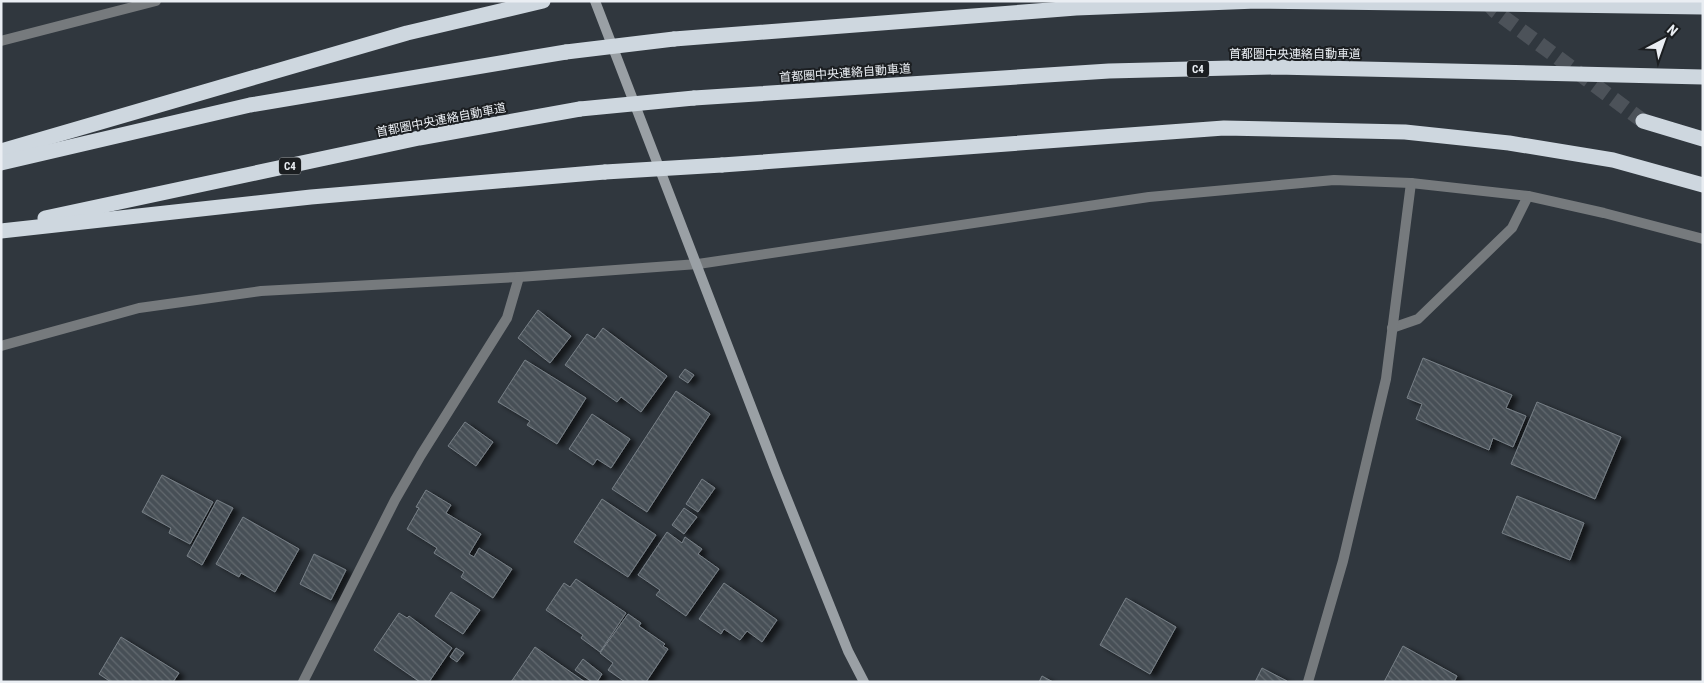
<svg xmlns="http://www.w3.org/2000/svg" width="1704" height="683" font-family="'Roboto Condensed','Noto Sans JP',sans-serif">
	<style>
		.building { fill: url(#building-back-hatch); stroke: #788087; filter: url(#shadow) }
		.lines { fill: none; stroke-linecap: round; stroke-linejoin: round }
		.highway-tunnel { stroke: #4c5259; stroke-width: 15; stroke-dasharray: 15 8; stroke-linecap: butt }
		.street { stroke: #767a7d; stroke-width: 10 }
		.secondary { stroke: #9aa0a5; stroke-width: 10 }
		.highway { stroke: #ced7df; stroke-width: 15 }
		.highway-bridge { stroke: #ced7df; stroke-width: 15 }
		.labels { text-anchor: middle; stroke-width: 4; stroke-linejoin: round; paint-order: stroke }
		.shield { fill: #1b1e21; stroke: #acb0b4; stroke-width: 1 }
		.shield-label { font-size: 11px; font-weight: bold; fill: #eaeef3 }
		.street-label { font-size: 12px; fill: #eaeef3; stroke: #1b1e21 }
	</style>
	<defs>
		<pattern id="building-back-hatch" width="6" height="6" patternUnits="userSpaceOnUse" patternTransform="scale(1.25)"><rect width="6" height="6" fill="#474f56"/><path d="M-1 5l2 2M0 0l6 6M5-1l2 2" fill="none" stroke="#62696f"/></pattern>
		<filter id="shadow"><feDropShadow dx="5.5" dy="3" stdDeviation="2.5" flood-color="#0009"/></filter>
	</defs>
	<rect width="100%" height="100%" fill="#30373e"/>
	<!-- building -->
	<g class="building">
		<path d="M 538,310 L 571,336 L 550,363 L 518,338 Z"/>
		<path d="M 603,328 L 667,376 L 641,412 L 621,397 L 617,402 L 565,365 L 587,334 L 595,339 Z"/>
		<path d="M 1423,358 L 1512,395 L 1506,408 L 1526,416 L 1513,447 L 1493,438 L 1489,450 L 1416,419 L 1422,404 L 1407,398 Z"/>
		<path d="M 525,360 L 586,398 L 557,444 L 527,425 L 530,421 L 498,402 Z"/>
		<path d="M 685,369 L 694,375 L 688,383 L 679,377 Z"/>
		<path d="M 676,391 L 710,414 L 647,512 L 612,489 Z"/>
		<path d="M 1537,402 L 1621,437 L 1595,499 L 1511,464 Z"/>
		<path d="M 592,414 L 630,439 L 611,468 L 597,459 L 593,465 L 569,449 Z"/>
		<path d="M 465,422 L 493,442 L 476,466 L 448,446 Z"/>
		<path d="M 162,475 L 213,502 L 190,544 L 169,533 L 171,528 L 142,512 Z"/>
		<path d="M 702,479 L 715,488 L 698,512 L 686,504 Z"/>
		<path d="M 426,490 L 451,505 L 446,513 L 481,534 L 469,554 L 474,557 L 479,548 L 512,569 L 493,598 L 461,577 L 464,572 L 434,553 L 437,548 L 407,529 L 419,508 L 416,507 Z"/>
		<path d="M 1517,496 L 1584,523 L 1570,560 L 1502,533 Z"/>
		<path d="M 602,499 L 656,535 L 628,577 L 574,542 Z"/>
		<path d="M 217,500 L 233,508 L 202,565 L 187,556 Z"/>
		<path d="M 684,508 L 697,517 L 684,534 L 672,525 Z"/>
		<path d="M 243,517 L 299,549 L 275,592 L 241,573 L 239,577 L 216,564 Z"/>
		<path d="M 667,532 L 682,543 L 685,537 L 702,549 L 698,554 L 719,569 L 686,616 L 656,595 L 660,590 L 638,575 Z"/>
		<path d="M 314,554 L 346,570 L 331,600 L 300,584 Z"/>
		<path d="M 576,579 L 626,613 L 600,652 L 581,638 L 583,635 L 546,610 L 564,583 L 570,587 Z"/>
		<path d="M 724,583 L 777,620 L 762,642 L 747,631 L 740,640 L 724,629 L 721,634 L 699,619 Z"/>
		<path d="M 451,592 L 480,610 L 463,634 L 435,616 Z"/>
		<path d="M 1126,598 L 1176,627 L 1150,674 L 1100,645 Z"/>
		<path d="M 399,613 L 407,618 L 409,616 L 452,648 L 429,682 L 420,682 L 374,650 Z"/>
		<path d="M 628,614 L 641,623 L 639,626 L 665,644 L 663,646 L 668,649 L 646,682 L 625,682 L 608,670 L 613,663 L 600,653 Z"/>
		<path d="M 121,637 L 179,673 L 173,682 L 111,682 L 99,674 Z"/>
		<path d="M 1403,646 L 1457,676 L 1454,682 L 1384,682 Z"/>
		<path d="M 535,647 L 585,682 L 511,682 Z"/>
		<path d="M 456,648 L 464,653 L 457,662 L 450,657 Z"/>
		<path d="M 583,659 L 602,674 L 597,682 L 592,682 L 575,670 Z"/>
		<path d="M 1262,668 L 1287,681 L 1287,682 L 1255,682 Z"/>
		<path d="M 1042,676 L 1053,682 L 1039,682 Z"/>
	</g>
	<g class="lines">
		<!-- highway-tunnel -->
		<path class="highway-tunnel" d="M 1486,1 L 1495,11 L 1643,121"/>
		<!-- street -->
		<g class="street">
			<path d="M 1,41 L 156,1"/>
			<path d="M 1392,328 L 1418,319 L 1512,228 L 1528,196"/>
			<path d="M 1,346 L 139,308 L 261,291 L 519,277 L 698,264 L 1149,197 L 1334,180 L 1411,183 L 1528,196 L 1604,213 L 1703,239"/>
			<path d="M 303,682 L 395,500 L 421,455 L 507,318 L 519,277"/>
			<path d="M 1308,682 L 1343,561 L 1386,379 L 1411,183"/>
		</g>
		<!-- secondary -->
		<path class="secondary" d="M 595,1 L 777,474 L 848,651 L 864,682"/>
		<!-- highway -->
		<g class="highway">
			<path d="M 674,39 L 1076,8 L 1257,1 L 1703,7"/>
			<path d="M 694,98 L 1109,71 L 1276,67 L 1703,77"/>
			<path d="M 1643,121 L 1703,139"/>
			<path d="M 1,151 L 407,33 L 543,1"/>
			<path d="M 1,163 L 250,105 L 566,52"/>
			<path d="M 722,165 L 1224,128 L 1405,132 L 1509,143 L 1613,160 L 1703,185"/>
			<path d="M 45,218 L 419,138 L 580,109"/>
			<path d="M 1,231 L 311,197 L 605,172"/>
		</g>
		<!-- highway-bridge -->
		<g class="highway-bridge">
			<path d="M 566,52 L 674,39"/>
			<path d="M 580,109 L 694,98"/>
			<path d="M 605,172 L 722,165"/>
		</g>
	</g>
	<g class="labels">
		<!-- shield labels -->
		<g class="shield">
			<rect x="1187" y="60.5" width="22" height="17" rx="4"/>
			<rect x="279" y="157.5" width="22" height="17" rx="4"/>
		</g>
		<g class="shield-label">
			<text x="1198" y="73">C4</text>
			<text x="290" y="170">C4</text>
		</g>
		<!-- street labels -->
		<g class="street-label">
			<text x="1295" y="58">首都圏中央連絡自動車道</text>
			<text transform="translate(845 73) rotate(-4)" y="4">首都圏中央連絡自動車道</text>
			<text transform="translate(441 120) rotate(-11)" y="4">首都圏中央連絡自動車道</text>
		</g>
	</g>
	<!-- border -->
	<rect width="1704" height="683" fill="none" stroke="#eaeef3" stroke-width="5"/>
	<!-- north arrow -->
	<g transform="translate(1664 40) rotate(41)" stroke="#1b1e21" stroke-width="4" paint-order="stroke">
	<path d="M0-4L9 19L0 12L-9 19Z" fill="#eaeef3"/>
	<text y="-8" font-size="14" font-weight="bold" text-anchor="middle" fill="#eaeef3">N</text>
	</g>
</svg>
